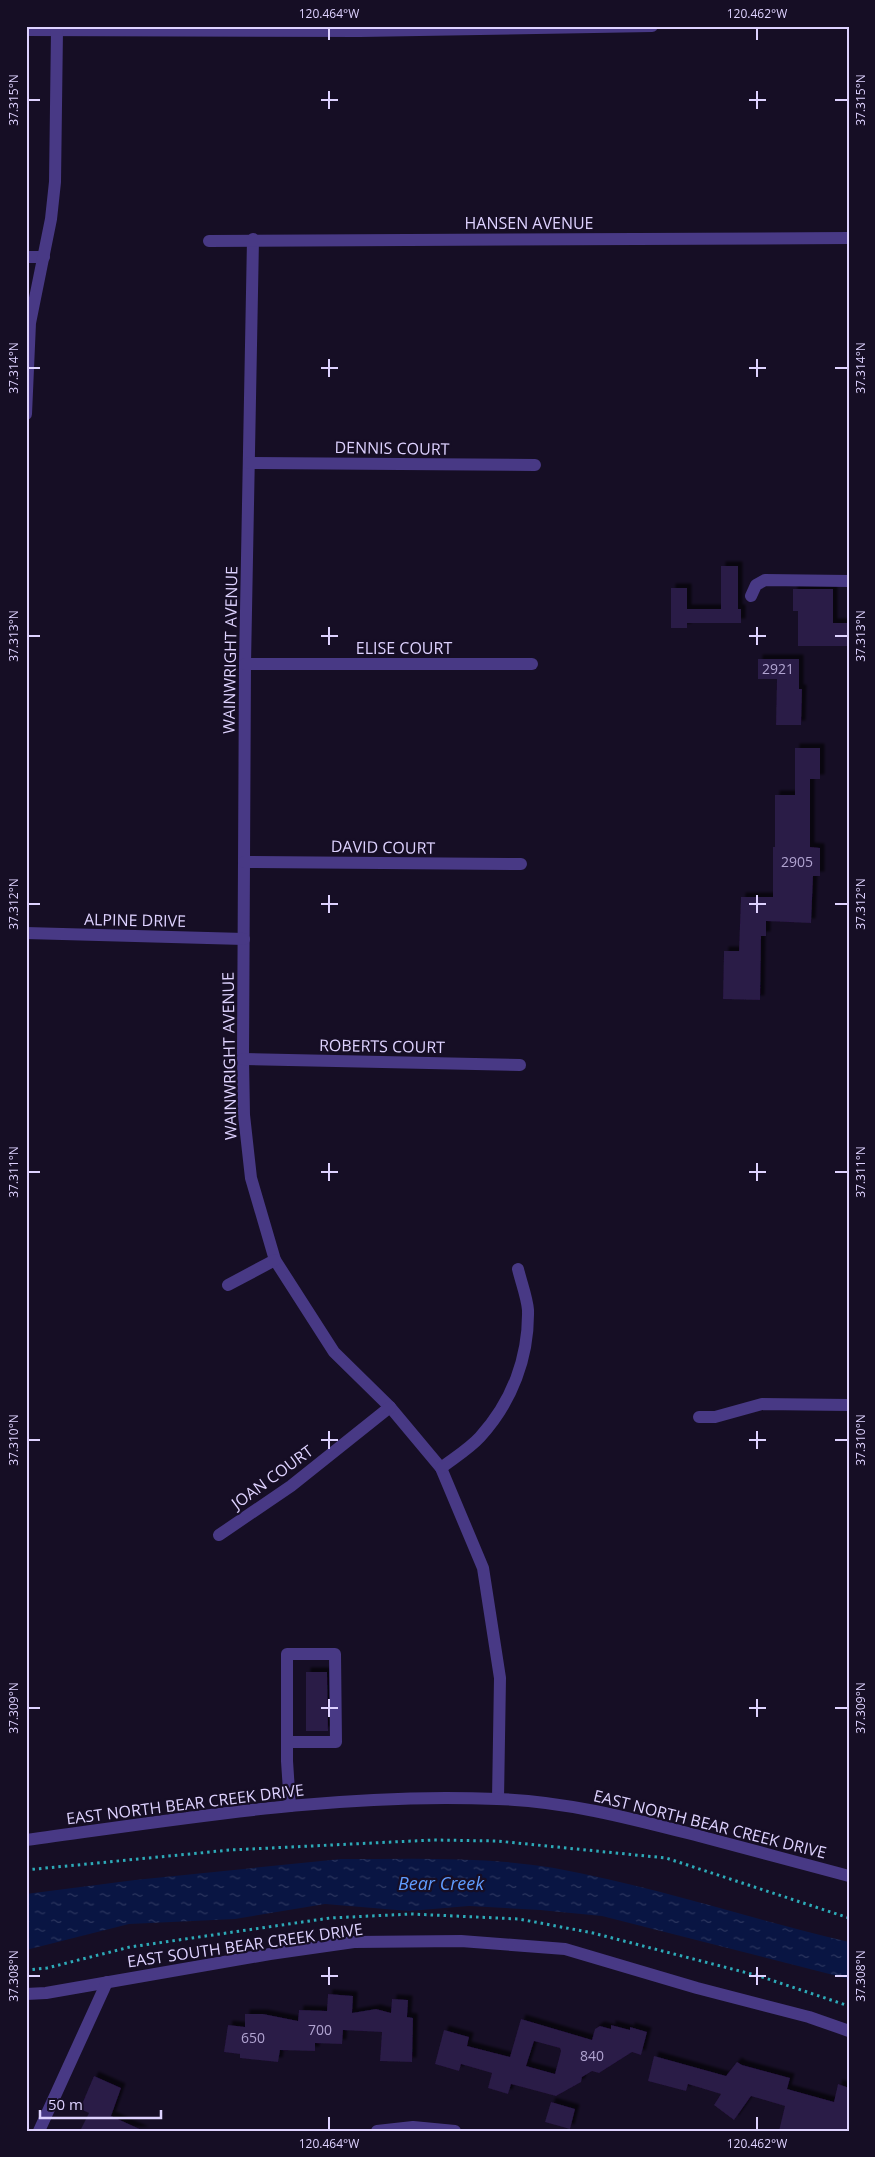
<svg xmlns="http://www.w3.org/2000/svg" width="875" height="2157" font-family="'Open Sans',sans-serif">
	<style>
		.water { fill: url(#water-ripples) }
		.building { fill: #2a1a46; fill-rule: evenodd; filter: url(#shadow) }
		.lines { fill: none; stroke-linecap: round; stroke-linejoin: round }
		.path { stroke: #2daab8; stroke-width: 3; stroke-dasharray: 2.5 4; stroke-linecap: butt }
		.minor { stroke: #483985; stroke-width: 12 }
		.ticks { fill: none; stroke: #ded2ff; stroke-width: 2 }
		.labels { text-anchor: middle; stroke-width: 4.5; stroke-linejoin: round; paint-order: stroke }
		.number-label { font-size: 14px; fill: #b1a4d1 }
		.street-label { font-size: 16px; fill: #ded2ff; stroke: #160e25 }
		.water-label { font-size: 18px; font-style: italic; fill: #609cff; stroke: #160e25 }
		.neatline { fill: none; stroke: #ded2ff; stroke-width: 2 }
		.ticks-label { font-size: 12px; text-anchor: middle; fill: #ded2ff }
	</style>
	<defs>
		<pattern id="water-ripples" width="26" height="14" patternUnits="userSpaceOnUse" patternTransform="scale(1.25)"><rect width="26" height="14" fill="#091543"/><path d="M2 4q2-2 4 0t4 0M15 11q2-2 4 0t4 0" fill="none" stroke="#2c365f"/></pattern>
		<filter id="shadow"><feDropShadow dx="4.5" dy="-4.5" stdDeviation="1" flood-color="#0009"/></filter>
	</defs>
	<rect width="100%" height="100%" fill="#160e25"/>
	<!-- water -->
	<path class="water" d="M 341,1859 C 412,1859 483,1856 554,1868 C 654,1886 750,1919 849,1942 L 849,1979 L 602,1916 L 540,1910 L 469,1906 L 409,1911 L 325,1904 L 235,1919 L 129,1924 L 26,1950 L 26,1894 L 135,1880 Z"/>
	<!-- building -->
	<g class="building">
		<path d="M 721,566 L 738,566 L 738,609 L 741,609 L 741,623 L 687,623 L 687,628 L 671,628 L 671,588 L 687,588 L 687,609 L 721,609 Z"/>
		<path d="M 793,589 L 833,589 L 833,623 L 849,623 L 849,646 L 798,646 L 798,611 L 793,611 Z"/>
		<path d="M 758,659 L 799,659 L 799,689 L 802,689 L 801,725 L 776,725 L 777,679 L 758,679 Z"/>
		<path d="M 795,748 L 820,748 L 820,779 L 810,779 L 810,847 L 820,848 L 820,876 L 813,876 L 811,923 L 766,921 L 766,936 L 761,936 L 760,1000 L 723,999 L 724,951 L 739,951 L 741,897 L 773,897 L 773,847 L 775,847 L 775,795 L 795,795 Z"/>
		<path d="M 306,1672 L 327,1672 L 328,1731 L 306,1731 Z"/>
		<path d="M 328,1994 L 353,1996 L 352,2013 L 376,2009 L 391,2013 L 392,1999 L 408,2000 L 407,2017 L 413,2018 L 412,2062 L 380,2061 L 382,2032 L 343,2030 L 342,2044 L 315,2043 L 315,2051 L 280,2050 L 278,2062 L 240,2058 L 240,2054 L 224,2052 L 228,2025 L 245,2027 L 245,2014 L 263,2014 L 298,2021 L 299,2010 L 327,2011 Z"/>
		<path d="M 521,2019 L 592,2040 L 595,2029 L 600,2026 L 611,2029 L 611,2025 L 630,2030 L 630,2027 L 647,2032 L 641,2055 L 632,2052 L 599,2073 L 592,2071 L 582,2077 L 581,2082 L 556,2096 L 511,2084 L 508,2094 L 488,2088 L 492,2073 L 461,2064 L 459,2071 L 435,2064 L 444,2030 L 469,2037 L 467,2046 L 510,2057 ZM 534,2041 L 560,2048 L 561,2051 L 555,2074 L 526,2066 Z"/>
		<path d="M 654,2056 L 726,2076 L 737,2062 L 742,2065 L 790,2078 L 787,2089 L 834,2102 L 838,2084 L 849,2088 L 849,2131 L 779,2131 L 785,2106 L 751,2096 L 734,2120 L 714,2105 L 721,2094 L 688,2084 L 686,2091 L 648,2081 Z"/>
		<path d="M 94,2076 L 121,2088 L 111,2116 L 144,2131 L 80,2131 L 89,2113 L 80,2109 Z"/>
		<path d="M 551,2102 L 575,2109 L 570,2129 L 545,2122 Z"/>
	</g>
	<g class="lines">
		<!-- path -->
		<g class="path">
			<path d="M 26,1870 L 230,1850 L 433,1840 L 497,1841 L 666,1858 L 849,1918"/>
			<path d="M 26,1970 L 47,1968 L 130,1947 L 330,1918 L 411,1914 L 519,1919 L 593,1933 L 759,1976 L 849,2006"/>
		</g>
		<!-- minor -->
		<g class="minor">
			<path d="M 26,30 L 360,31 L 652,26"/>
			<path d="M 253,239 L 245,664 L 243,1059 L 244,1115 L 251,1178 L 275,1260 L 334,1352 L 390,1407 L 441,1468 L 483,1568 L 500,1678 L 498,1799"/>
			<path d="M 209,241 L 849,238"/>
			<path d="M 26,257 L 44,257"/>
			<path d="M 26,414 L 30,323 L 51,219 L 55,182 L 57,30"/>
			<path d="M 249,463 L 535,465"/>
			<path d="M 751,596 L 756,585 L 765,580 L 849,581"/>
			<path d="M 245,664 L 532,664"/>
			<path d="M 244,862 L 521,864"/>
			<path d="M 26,933 L 244,939"/>
			<path d="M 243,1059 L 520,1065"/>
			<path d="M 228,1285 L 275,1260"/>
			<path d="M 699,1417 L 715,1417 L 762,1404 L 849,1405"/>
			<path d="M 441,1468 C 454,1458 469,1449 480,1437 C 512,1402 529,1357 528,1310 C 527,1297 521,1282 518,1269"/>
			<path d="M 219,1535 L 291,1486 L 390,1407"/>
			<path d="M 287,1742 L 336,1742 L 335,1654 L 287,1654 L 287,1761 L 290,1806"/>
			<path d="M 26,1840 C 182,1819 339,1792 497,1799 C 566,1801 633,1819 699,1836 C 749,1849 799,1863 849,1876"/>
			<path d="M 26,1994 L 46,1993 L 270,1954 L 354,1942 L 461,1941 L 565,1949 L 697,1988 L 809,2017 L 849,2031"/>
			<path d="M 39,2131 L 107,1982"/>
			<path d="M 377,2131 L 413,2127 L 455,2131"/>
		</g>
	</g>
	<!-- ticks -->
	<path class="ticks" d="M 329,28 L 329,40M 757,28 L 757,40M 329,91 L 329,109M 757,91 L 757,109M 28,100 L 40,100M 321,100 L 338,100M 749,100 L 766,100M 835,100 L 848,100M 329,359 L 329,377M 757,359 L 757,377M 28,368 L 40,368M 321,368 L 338,368M 749,368 L 766,368M 835,368 L 848,368M 329,627 L 329,645M 757,627 L 757,645M 28,636 L 40,636M 321,636 L 338,636M 749,636 L 766,636M 835,636 L 848,636M 329,895 L 329,913M 757,895 L 757,913M 28,904 L 40,904M 321,904 L 338,904M 749,904 L 766,904M 835,904 L 848,904M 329,1163 L 329,1181M 757,1163 L 757,1181M 28,1172 L 40,1172M 321,1172 L 338,1172M 749,1172 L 766,1172M 835,1172 L 848,1172M 329,1431 L 329,1449M 757,1431 L 757,1449M 28,1440 L 40,1440M 321,1440 L 338,1440M 749,1440 L 766,1440M 835,1440 L 848,1440M 329,1699 L 329,1717M 757,1699 L 757,1717M 28,1708 L 40,1708M 321,1708 L 338,1708M 749,1708 L 766,1708M 835,1708 L 848,1708M 329,1967 L 329,1985M 757,1967 L 757,1985M 28,1976 L 40,1976M 321,1976 L 338,1976M 749,1976 L 766,1976M 835,1976 L 848,1976M 329,2117 L 329,2130M 757,2117 L 757,2130"/>
	<g class="labels">
		<!-- number labels -->
		<g class="number-label">
			<text x="778" y="674">2921</text>
			<text x="797" y="867">2905</text>
			<text x="320" y="2035">700</text>
			<text x="253" y="2043">650</text>
			<text x="592" y="2061">840</text>
		</g>
		<!-- street labels -->
		<g class="street-label">
			<text x="529" y="229">HANSEN AVENUE</text>
			<text transform="translate(392 448) rotate(1)" y="6">DENNIS COURT</text>
			<text x="404" y="654">ELISE COURT</text>
			<text transform="translate(230 650) rotate(-89)" y="6">WAINWRIGHT AVENUE</text>
			<text transform="translate(383 847) rotate(1)" y="6">DAVID COURT</text>
			<text transform="translate(135 920) rotate(1)" y="6">ALPINE DRIVE</text>
			<text transform="translate(382 1046) rotate(1)" y="6">ROBERTS COURT</text>
			<text transform="translate(229 1056) rotate(-91)" y="6">WAINWRIGHT AVENUE</text>
			<text transform="translate(272 1477) rotate(-36)" y="6">JOAN COURT</text>
			<text transform="translate(185 1804) rotate(-7)" y="6">EAST NORTH BEAR CREEK DRIVE</text>
			<text transform="translate(710 1824) rotate(14)" y="6">EAST NORTH BEAR CREEK DRIVE</text>
			<text transform="translate(245 1945) rotate(-8)" y="6">EAST SOUTH BEAR CREEK DRIVE</text>
		</g>
		<!-- water labels -->
		<g class="water-label">
			<text x="441" y="1890">Bear Creek</text>
		</g>
	</g>
	<!-- border -->
	<rect width="875" height="2157" fill="none" stroke="#160e25" stroke-width="55"/>
	<!-- scale -->
	<path d="M40 2110v8h121v-8" fill="none" stroke="#ded2ff" stroke-width="2.5"/>
	<text x="48" y="2110" font-size="15" fill="#ded2ff" stroke="#160e25" stroke-width="4" paint-order="stroke">50 m</text>
	<rect x="28" y="28" width="820" height="2102" class="neatline"/>
	<g class="ticks-label">
		<text x="329" y="18">120.464°W</text>
		<text x="757" y="18">120.462°W</text>
		<text transform="translate(14 100) rotate(-90)" y="4">37.315°N</text>
		<text transform="translate(861 100) rotate(-90)" y="4">37.315°N</text>
		<text transform="translate(14 368) rotate(-90)" y="4">37.314°N</text>
		<text transform="translate(861 368) rotate(-90)" y="4">37.314°N</text>
		<text transform="translate(14 636) rotate(-90)" y="4">37.313°N</text>
		<text transform="translate(861 636) rotate(-90)" y="4">37.313°N</text>
		<text transform="translate(14 904) rotate(-90)" y="4">37.312°N</text>
		<text transform="translate(861 904) rotate(-90)" y="4">37.312°N</text>
		<text transform="translate(14 1172) rotate(-90)" y="4">37.311°N</text>
		<text transform="translate(861 1172) rotate(-90)" y="4">37.311°N</text>
		<text transform="translate(14 1440) rotate(-90)" y="4">37.310°N</text>
		<text transform="translate(861 1440) rotate(-90)" y="4">37.310°N</text>
		<text transform="translate(14 1708) rotate(-90)" y="4">37.309°N</text>
		<text transform="translate(861 1708) rotate(-90)" y="4">37.309°N</text>
		<text transform="translate(14 1976) rotate(-90)" y="4">37.308°N</text>
		<text transform="translate(861 1976) rotate(-90)" y="4">37.308°N</text>
		<text x="329" y="2148">120.464°W</text>
		<text x="757" y="2148">120.462°W</text>
	</g>
</svg>
